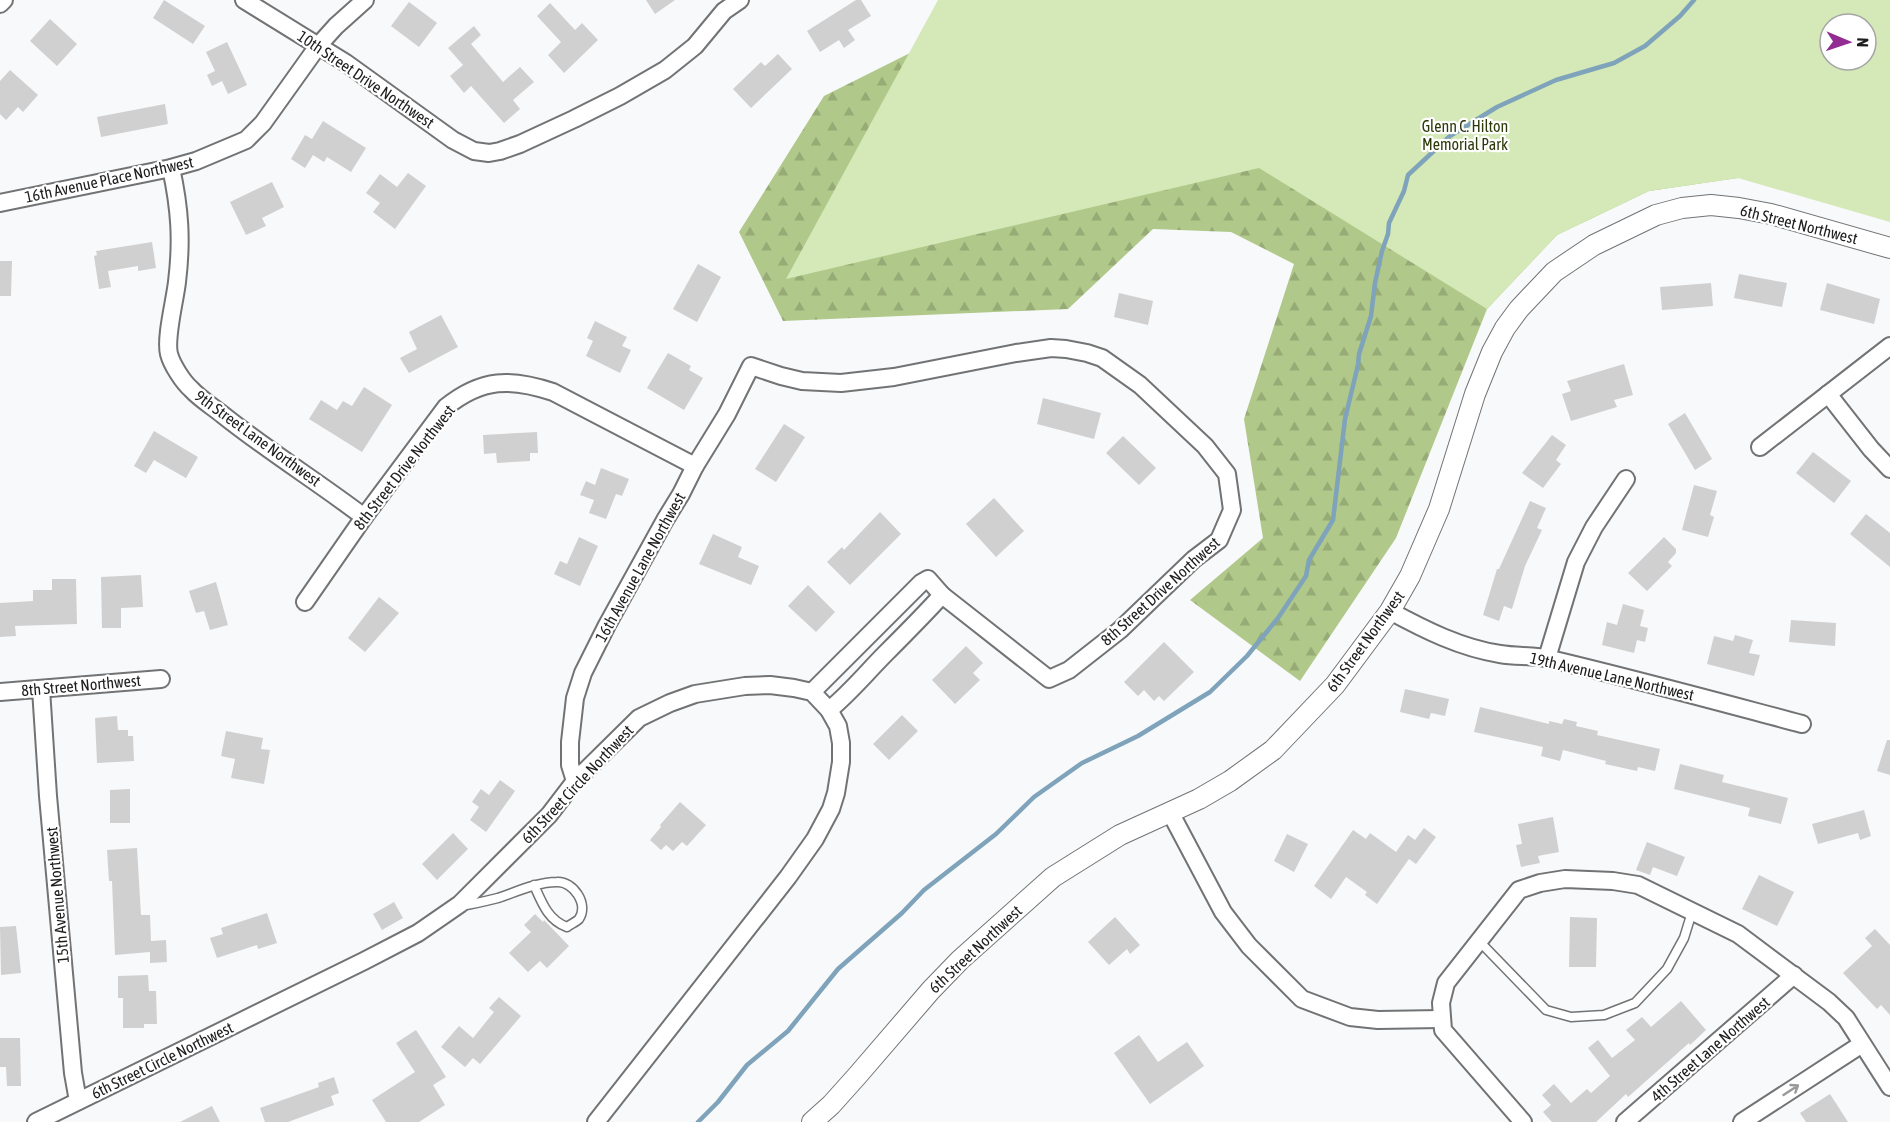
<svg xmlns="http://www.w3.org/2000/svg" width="1890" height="1122" font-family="'Asap Condensed',sans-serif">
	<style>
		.forest { fill: url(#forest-firs) }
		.green { fill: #d5e8b7; fill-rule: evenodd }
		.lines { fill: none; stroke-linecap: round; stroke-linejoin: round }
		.stream { stroke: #7ea3ba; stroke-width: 4.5 }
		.building { fill: #d1d0d1 }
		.service-casing { stroke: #727374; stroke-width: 11 }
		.minor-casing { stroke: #727374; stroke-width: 20 }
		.tertiary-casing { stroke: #727374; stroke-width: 22 }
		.service { stroke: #fff; stroke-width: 8 }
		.minor { stroke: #fff; stroke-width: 16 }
		.tertiary { stroke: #fff; stroke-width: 20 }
		.oneway { stroke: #999 }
		.labels { text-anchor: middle; stroke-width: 4.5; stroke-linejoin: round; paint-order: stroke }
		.street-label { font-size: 16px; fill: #1d1d1d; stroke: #fff }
		.park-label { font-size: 16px; fill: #2c3a0b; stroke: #fff }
	</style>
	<defs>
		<pattern id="forest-firs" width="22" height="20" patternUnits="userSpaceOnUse" patternTransform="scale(1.5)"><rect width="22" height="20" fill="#b0c889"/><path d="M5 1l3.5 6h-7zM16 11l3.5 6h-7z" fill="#97ab76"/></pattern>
	</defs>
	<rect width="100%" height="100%" fill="#f8f9fa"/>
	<!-- forest -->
	<path class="forest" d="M 1760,0 L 1738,178 L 1649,191 L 1557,235 L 1487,309 L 1396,538 L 1300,681 L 1190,600 L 1263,538 L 1244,419 L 1294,264 L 1231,232 L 1153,229 L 1068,309 L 783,321 L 739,232 L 824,96 L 938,39 Z"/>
	<!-- green -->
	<path class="green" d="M 938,0 L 1890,0 L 1890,222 L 1738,178 L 1649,191 L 1557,235 L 1487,309 L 1259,168 L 786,279 ZM 1830,24 L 1866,24 L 1866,60 L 1830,60 Z"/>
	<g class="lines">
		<!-- stream -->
		<path class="stream" d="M 698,1122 L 718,1102 L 747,1065 L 788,1031 L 838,969 L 902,913 L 924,890 L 996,834 L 1034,797 L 1082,763 L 1138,736 L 1210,692 L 1247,656 L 1278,618 L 1306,576 L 1309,560 L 1333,520 L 1345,419 L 1358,365 L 1359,354 L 1371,316 L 1375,283 L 1382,251 L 1388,234 L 1389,223 L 1404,191 L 1408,175 L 1450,136 L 1497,107 L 1556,80 L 1614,63 L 1645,46 L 1680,16 L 1694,0"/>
	</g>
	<!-- building -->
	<g class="building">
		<path d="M 164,0 L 205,26 L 193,44 L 153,18 Z"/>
		<path d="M 646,0 L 675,0 L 655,14 Z"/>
		<path d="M 856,0 L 861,0 L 871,16 L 848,30 L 855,40 L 844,48 L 839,40 L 820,52 L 807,31 Z"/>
		<path d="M 409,2 L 437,23 L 419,47 L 391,26 Z"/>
		<path d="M 550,3 L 575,30 L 582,23 L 598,40 L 564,73 L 548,55 L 561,42 L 537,16 Z"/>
		<path d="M 50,19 L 77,44 L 57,66 L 30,41 Z"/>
		<path d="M 474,26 L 481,35 L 471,44 L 503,82 L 520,67 L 534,82 L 513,100 L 520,109 L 504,123 L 471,86 L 464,93 L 450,76 L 463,65 L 448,48 Z"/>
		<path d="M 227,42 L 247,85 L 228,94 L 222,81 L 212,86 L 207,75 L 215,71 L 206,52 Z"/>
		<path d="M 778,54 L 792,69 L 751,108 L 733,89 L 761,62 L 765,66 Z"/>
		<path d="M 10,70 L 38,95 L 23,112 L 18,107 L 6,120 L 0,114 L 0,81 Z"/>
		<path d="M 165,104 L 168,124 L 101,137 L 97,117 Z"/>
		<path d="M 323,121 L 366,148 L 351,172 L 327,157 L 324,162 L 313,155 L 305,168 L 291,159 L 305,135 L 312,139 Z"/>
		<path d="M 408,173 L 426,186 L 395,229 L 373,212 L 380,203 L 366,193 L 380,174 L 397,187 Z"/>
		<path d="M 272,182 L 284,207 L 262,218 L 266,226 L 246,235 L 230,202 Z"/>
		<path d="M 152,242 L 156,268 L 138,271 L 138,266 L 108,271 L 111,287 L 99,289 L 94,256 L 97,255 L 96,251 Z"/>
		<path d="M 0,261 L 12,261 L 11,296 L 0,296 Z"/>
		<path d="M 698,264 L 721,277 L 697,322 L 673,309 Z"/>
		<path d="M 1739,274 L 1787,283 L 1782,307 L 1734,298 Z"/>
		<path d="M 1711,283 L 1713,306 L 1662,310 L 1660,287 Z"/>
		<path d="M 1827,283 L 1880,299 L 1874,324 L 1820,310 Z"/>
		<path d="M 1119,293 L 1153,301 L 1148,325 L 1114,317 Z"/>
		<path d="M 441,315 L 458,347 L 409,373 L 400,358 L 417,349 L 409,332 Z"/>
		<path d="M 595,321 L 627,337 L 622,346 L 631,350 L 620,373 L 586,356 L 593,341 L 587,338 Z"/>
		<path d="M 668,353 L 691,366 L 689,370 L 703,378 L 684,410 L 647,388 Z"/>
		<path d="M 1624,364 L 1633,395 L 1614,400 L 1617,407 L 1571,421 L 1562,394 L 1571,391 L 1567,381 Z"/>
		<path d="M 364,387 L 392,405 L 362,452 L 309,419 L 321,400 L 337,410 L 343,401 L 352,406 Z"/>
		<path d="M 1043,398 L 1101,413 L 1094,439 L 1037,424 Z"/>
		<path d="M 1685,413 L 1712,459 L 1695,470 L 1668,424 Z"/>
		<path d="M 784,424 L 805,437 L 776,482 L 755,469 Z"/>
		<path d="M 154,431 L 198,457 L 186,478 L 154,460 L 146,473 L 134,466 Z"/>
		<path d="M 537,432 L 538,453 L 530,453 L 530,461 L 497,463 L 496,453 L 484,454 L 483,435 Z"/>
		<path d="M 1552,435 L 1566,445 L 1556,460 L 1561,464 L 1543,488 L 1522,473 Z"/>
		<path d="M 1123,436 L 1156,468 L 1139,485 L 1106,453 Z"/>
		<path d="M 1813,452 L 1851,481 L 1834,503 L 1796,473 Z"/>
		<path d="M 601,468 L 629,479 L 622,496 L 616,494 L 606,519 L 589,513 L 594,500 L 580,495 L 586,481 L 595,485 Z"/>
		<path d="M 1694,485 L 1717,491 L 1710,515 L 1714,517 L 1708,537 L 1682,530 Z"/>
		<path d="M 994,498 L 1024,531 L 996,557 L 966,524 Z"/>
		<path d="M 1530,501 L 1546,508 L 1537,528 L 1542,530 L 1525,566 L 1512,609 L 1504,606 L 1499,621 L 1483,615 L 1497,569 L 1499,569 Z"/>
		<path d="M 880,512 L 901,534 L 850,585 L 827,562 L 842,547 L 844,550 Z"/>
		<path d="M 1866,514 L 1890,533 L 1890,567 L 1850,534 Z"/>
		<path d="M 713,534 L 742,547 L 738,557 L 759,566 L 751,585 L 699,564 Z"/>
		<path d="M 579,537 L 598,546 L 580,586 L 554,574 L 560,561 L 567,564 Z"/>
		<path d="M 1664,537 L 1676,549 L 1676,553 L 1668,562 L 1672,566 L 1647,591 L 1628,573 Z"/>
		<path d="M 141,575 L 143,607 L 121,608 L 121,628 L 102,628 L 101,577 Z"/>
		<path d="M 52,579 L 76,579 L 77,624 L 15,626 L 16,636 L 0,637 L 0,603 L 33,601 L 33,590 L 52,590 Z"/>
		<path d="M 216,582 L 228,625 L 210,630 L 204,611 L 196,613 L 189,591 Z"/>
		<path d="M 808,585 L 835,612 L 816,632 L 788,606 Z"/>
		<path d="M 379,597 L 399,613 L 365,652 L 348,638 Z"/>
		<path d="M 1623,604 L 1644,610 L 1640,626 L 1648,628 L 1645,642 L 1637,640 L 1634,653 L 1602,645 L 1607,622 L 1617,625 Z"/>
		<path d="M 1791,620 L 1836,623 L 1835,646 L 1789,642 Z"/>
		<path d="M 1735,635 L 1753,640 L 1749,653 L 1760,655 L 1754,676 L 1707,664 L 1714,636 L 1733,641 Z"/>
		<path d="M 1164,642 L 1194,672 L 1164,701 L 1159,696 L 1154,701 L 1144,690 L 1138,696 L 1124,682 Z"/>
		<path d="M 966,646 L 983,663 L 973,673 L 980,680 L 955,704 L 932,680 Z"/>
		<path d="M 1405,689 L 1449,699 L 1445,716 L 1431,713 L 1429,719 L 1400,712 Z"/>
		<path d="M 1480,707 L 1549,724 L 1549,721 L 1562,724 L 1564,719 L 1577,722 L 1576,726 L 1598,731 L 1597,735 L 1660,749 L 1655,771 L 1638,767 L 1637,771 L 1605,764 L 1606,761 L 1563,750 L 1560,761 L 1541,756 L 1543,747 L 1474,732 Z"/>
		<path d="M 902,715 L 918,731 L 889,760 L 873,744 Z"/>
		<path d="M 117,716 L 118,730 L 128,730 L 128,736 L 133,736 L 134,761 L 97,763 L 95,718 Z"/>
		<path d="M 226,731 L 263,738 L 261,749 L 270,750 L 264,784 L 231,778 L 235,759 L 221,756 Z"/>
		<path d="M 1887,740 L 1890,740 L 1890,775 L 1877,771 Z"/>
		<path d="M 1680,764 L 1724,775 L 1722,782 L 1788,798 L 1781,824 L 1748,816 L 1750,808 L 1674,789 Z"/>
		<path d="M 500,780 L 515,791 L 486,832 L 470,820 L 479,807 L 472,802 L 481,789 L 489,795 Z"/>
		<path d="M 130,789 L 130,823 L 110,823 L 110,790 Z"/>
		<path d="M 680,802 L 706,825 L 687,846 L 682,842 L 673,851 L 666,845 L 661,850 L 650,840 L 661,827 L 660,825 Z"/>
		<path d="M 1864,810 L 1871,836 L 1860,840 L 1858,833 L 1818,844 L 1812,824 Z"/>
		<path d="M 1553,817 L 1559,852 L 1538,856 L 1540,863 L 1521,867 L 1516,845 L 1522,844 L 1518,824 Z"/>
		<path d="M 1424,828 L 1436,837 L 1416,864 L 1409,859 L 1377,904 L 1365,895 L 1367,892 L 1346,877 L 1331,899 L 1314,886 L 1353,830 L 1366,839 L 1370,833 L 1396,852 L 1408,835 L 1415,840 Z"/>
		<path d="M 453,833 L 468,849 L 437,880 L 422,864 Z"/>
		<path d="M 1287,834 L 1308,844 L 1294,872 L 1274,861 Z"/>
		<path d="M 1647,842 L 1685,857 L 1677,876 L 1653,867 L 1650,875 L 1636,870 Z"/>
		<path d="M 137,848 L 141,915 L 150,915 L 151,941 L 166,940 L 167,962 L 150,963 L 150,952 L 115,955 L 112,881 L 109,881 L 107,850 Z"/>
		<path d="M 1759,875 L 1794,892 L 1777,926 L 1742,909 Z"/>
		<path d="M 394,902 L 403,918 L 382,930 L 373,914 Z"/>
		<path d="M 267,913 L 277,943 L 258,949 L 257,945 L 217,958 L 210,938 L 223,934 L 221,928 Z"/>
		<path d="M 535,914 L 543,922 L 544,920 L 569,946 L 547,968 L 540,961 L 528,972 L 509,953 L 531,932 L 524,925 Z"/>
		<path d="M 1115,917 L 1140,945 L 1130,954 L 1127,949 L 1109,965 L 1088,942 Z"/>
		<path d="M 1570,917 L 1597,918 L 1596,967 L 1569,967 Z"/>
		<path d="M 16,926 L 21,973 L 1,975 L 0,927 Z"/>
		<path d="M 1875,929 L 1890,945 L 1890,1015 L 1881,1005 L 1877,1009 L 1843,973 L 1872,946 L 1865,938 Z"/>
		<path d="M 148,975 L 149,991 L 156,991 L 157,1024 L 144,1024 L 144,1028 L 123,1028 L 123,998 L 118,998 L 118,976 Z"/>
		<path d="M 499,997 L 521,1016 L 480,1064 L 473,1058 L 465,1067 L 441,1047 L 459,1026 L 473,1038 L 494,1012 L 489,1008 Z"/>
		<path d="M 1681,1001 L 1706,1030 L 1690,1045 L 1689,1043 L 1628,1097 L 1626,1094 L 1596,1122 L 1552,1122 L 1543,1112 L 1551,1105 L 1542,1095 L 1554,1084 L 1571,1103 L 1587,1089 L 1591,1093 L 1610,1076 L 1588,1048 L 1598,1040 L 1612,1058 L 1635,1040 L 1626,1030 L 1642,1017 L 1651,1027 Z"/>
		<path d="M 416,1030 L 446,1077 L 433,1085 L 445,1105 L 419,1122 L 386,1122 L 372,1100 L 415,1072 L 396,1043 Z"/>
		<path d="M 1139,1035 L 1158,1062 L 1187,1042 L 1204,1066 L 1150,1104 L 1114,1053 Z"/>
		<path d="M 0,1038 L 20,1038 L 21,1086 L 7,1086 L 6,1067 L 0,1067 Z"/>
		<path d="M 334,1077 L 339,1093 L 331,1096 L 334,1105 L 288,1122 L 265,1122 L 260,1108 L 319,1087 L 318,1083 Z"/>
		<path d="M 1830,1094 L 1848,1122 L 1806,1122 L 1800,1113 Z"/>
		<path d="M 212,1106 L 220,1122 L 180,1122 Z"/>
	</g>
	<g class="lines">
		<defs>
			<g id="service">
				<path d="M 461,906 C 473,904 486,901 498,898 C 516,892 537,882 557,882 C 573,881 589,904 579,919 C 576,922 571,924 567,927 C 548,920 542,903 534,885"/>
				<path d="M 1480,942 L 1546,1010 L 1571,1017 L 1604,1015 L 1635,1003 L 1667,969 L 1684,938 L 1692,912"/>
			</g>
			<g id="minor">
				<path d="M 244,0 L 346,63 L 453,140 L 474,151 L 489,153 L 500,151 L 520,144 L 574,119 L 620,96 L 665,70 L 695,46 L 724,11 L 740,0"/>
				<path d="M 0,4 L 4,0"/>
				<path d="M 171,168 C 180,209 182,241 177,282 C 175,300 165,338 169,354 C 172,365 183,382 191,389 C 200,399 212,406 223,415 C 268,451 318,482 364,517"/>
				<path d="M 0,203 L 171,168 L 196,161 L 246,140 L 263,123 L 318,46 L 336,26 L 365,0"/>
				<path d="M 1828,394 L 1871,449 L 1890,469"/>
				<path d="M 1760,447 L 1890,346"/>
				<path d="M 305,602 L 364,517 L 446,407 C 482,378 511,378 553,392 L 695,466"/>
				<path d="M 1390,611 C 1425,630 1461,648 1500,654 C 1517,657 1534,655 1550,659 C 1635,679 1719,702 1802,724"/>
				<path d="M 1547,658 L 1576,562 L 1594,527 L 1626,479"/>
				<path d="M 41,689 L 48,796 L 73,1073 L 78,1101"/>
				<path d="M 0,692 L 161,679"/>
				<path d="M 812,692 L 921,583 L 928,579 L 942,595 C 924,615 905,634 886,653 C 867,672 850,693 829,710"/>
				<path d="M 575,781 L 570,765 L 570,742 L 575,698 L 583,673 L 607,625 L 665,520 L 681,494 L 695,466 L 727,414 L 751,366 L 781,376 L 802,381 L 841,383 L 894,377 L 1016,353 L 1051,348 L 1066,349 L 1087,353 L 1102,358 L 1140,385 L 1205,446 L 1227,474 L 1232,510 L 1219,540 L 1194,559 L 1120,630 L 1069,670 L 1049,679 L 942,595"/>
				<path d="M 1170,812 L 1223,912 L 1249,946 L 1302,999 L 1350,1017 L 1378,1020 L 1441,1019"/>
				<path d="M 36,1122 L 364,961 L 418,933 L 460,904 L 549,815 L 575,781 L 639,718 L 670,703 L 695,694 L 745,686 L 770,685 L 794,688 L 812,692 L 829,710 L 838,726 L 841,743 L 841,762 L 836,793 L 831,809 L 815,839 L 788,877 L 596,1122"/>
				<path d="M 1523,1122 L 1443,1030 L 1441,1003 L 1446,983 L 1519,890 L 1540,883 L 1565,879 L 1613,881 L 1638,885 L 1738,934 L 1829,1002 L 1846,1018 L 1890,1087"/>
				<path d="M 1625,1122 L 1794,975"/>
				<path d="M 1742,1122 L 1862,1044"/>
			</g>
			<path id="tertiary" d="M 812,1122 L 831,1105 L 857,1076 L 931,990 L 960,960 L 1053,877 L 1120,835 L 1199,799 L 1230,781 L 1273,750 L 1335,685 L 1390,611 L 1410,576 L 1439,509 L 1475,394 L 1492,352 L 1505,328 L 1519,309 L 1554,272 L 1594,245 L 1656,215 L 1682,208 L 1711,205 L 1739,208 L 1771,214 L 1890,248"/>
		</defs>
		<!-- service casing -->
		<use href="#service" class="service-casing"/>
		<!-- minor casing -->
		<use href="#minor" class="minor-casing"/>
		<!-- tertiary casing -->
		<use href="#tertiary" class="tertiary-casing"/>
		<!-- service -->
		<use href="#service" class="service"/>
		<!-- minor -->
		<use href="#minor" class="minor"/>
		<!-- tertiary -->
		<use href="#tertiary" class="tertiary"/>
	</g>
	<!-- one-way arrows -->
	<defs><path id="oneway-shaft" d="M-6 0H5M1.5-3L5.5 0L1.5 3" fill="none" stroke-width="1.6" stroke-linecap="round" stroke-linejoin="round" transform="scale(1.5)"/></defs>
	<use class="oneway" href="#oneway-shaft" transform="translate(1791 1090) rotate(-33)"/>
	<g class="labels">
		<!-- street labels -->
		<g class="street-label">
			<text transform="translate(366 79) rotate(34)" y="6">10th Street Drive Northwest</text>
			<text transform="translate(109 179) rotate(-12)" y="6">16th Avenue Place Northwest</text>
			<text transform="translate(1799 224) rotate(14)" y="6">6th Street Northwest</text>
			<text transform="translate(258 438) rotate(36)" y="6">9th Street Lane Northwest</text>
			<text transform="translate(404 467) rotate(-52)" y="6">8th Street Drive Northwest</text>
			<text transform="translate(640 567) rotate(-61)" y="6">16th Avenue Lane Northwest</text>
			<text transform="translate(1160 591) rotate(-42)" y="6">8th Street Drive Northwest</text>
			<text transform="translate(1365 641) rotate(-54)" y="6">6th Street Northwest</text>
			<text transform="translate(1612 676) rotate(13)" y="6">19th Avenue Lane Northwest</text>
			<text transform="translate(81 685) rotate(-5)" y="6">8th Street Northwest</text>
			<text transform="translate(577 784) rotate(-47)" y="6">6th Street Circle Northwest</text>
			<text transform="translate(57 895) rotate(-95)" y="6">15th Avenue Northwest</text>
			<text transform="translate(975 949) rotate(-43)" y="6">6th Street Northwest</text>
			<text transform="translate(1710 1049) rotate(-41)" y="6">4th Street Lane Northwest</text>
			<text transform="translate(162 1060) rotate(-26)" y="6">6th Street Circle Northwest</text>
		</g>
		<!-- park labels -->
		<g class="park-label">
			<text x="1465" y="132">Glenn C. Hilton<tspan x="1465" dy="18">Memorial Park</tspan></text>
		</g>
	</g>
	<!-- north arrow -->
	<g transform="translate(1848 42) rotate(92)"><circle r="28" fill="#ffffff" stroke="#a5a5a5" stroke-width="1.5"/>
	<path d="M0-4.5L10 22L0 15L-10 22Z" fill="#922c92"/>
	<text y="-9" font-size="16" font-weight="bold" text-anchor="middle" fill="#1d1d1d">N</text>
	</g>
</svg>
